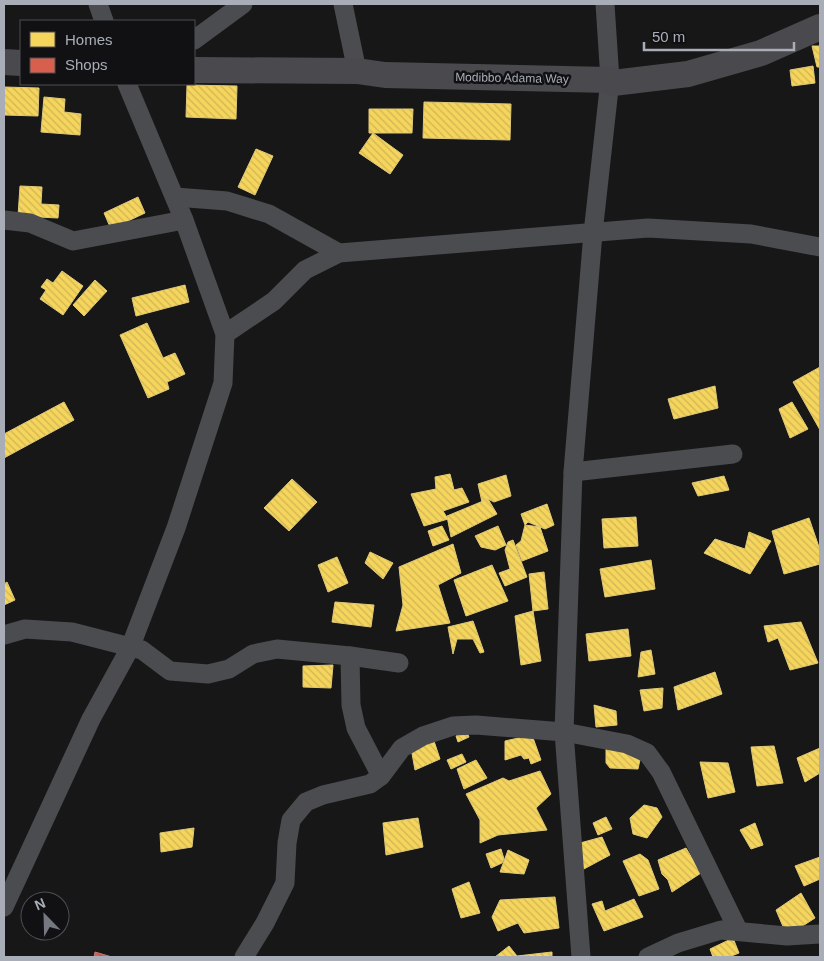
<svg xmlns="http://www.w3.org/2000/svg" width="824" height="961" font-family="Helvetica,sans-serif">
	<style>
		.homes { fill: url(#homes-back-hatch); stroke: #dfc978 }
		.shops { fill: url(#shops-back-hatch); stroke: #c8776d }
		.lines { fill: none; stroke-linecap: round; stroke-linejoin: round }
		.street { stroke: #4b4c50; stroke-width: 19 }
		.secondary { stroke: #4a4a4e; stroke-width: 26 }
		.labels { text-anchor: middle; stroke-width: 5; stroke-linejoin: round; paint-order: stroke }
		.street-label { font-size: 12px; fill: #a8adb8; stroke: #111113 }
	</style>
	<defs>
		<pattern id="homes-back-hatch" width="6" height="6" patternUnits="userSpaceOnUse" patternTransform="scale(1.25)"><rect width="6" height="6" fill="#f6d55c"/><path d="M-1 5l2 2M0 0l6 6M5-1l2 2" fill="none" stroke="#cfb555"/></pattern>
		<pattern id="shops-back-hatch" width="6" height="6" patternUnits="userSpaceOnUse" patternTransform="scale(1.25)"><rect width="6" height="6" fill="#d6604d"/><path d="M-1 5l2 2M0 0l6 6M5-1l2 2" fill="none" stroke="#ad5548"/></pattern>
	</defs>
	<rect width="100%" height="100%" fill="#171717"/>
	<!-- homes -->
	<g class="homes">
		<path d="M 812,46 L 820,46 L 820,67 L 817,67 Z"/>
		<path d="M 813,66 L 815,83 L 792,86 L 790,70 Z"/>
		<path d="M 187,85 L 237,86 L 236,119 L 186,117 Z"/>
		<path d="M 4,87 L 39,88 L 38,116 L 4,115 Z"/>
		<path d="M 44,97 L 65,99 L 64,112 L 81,114 L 80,135 L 41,132 Z"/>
		<path d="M 424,102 L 511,104 L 510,140 L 423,138 Z"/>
		<path d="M 369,109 L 413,109 L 412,133 L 369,133 Z"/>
		<path d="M 373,133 L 403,155 L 390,174 L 359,153 Z"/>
		<path d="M 256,149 L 273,156 L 255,195 L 238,187 Z"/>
		<path d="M 20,186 L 42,187 L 41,204 L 59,205 L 58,218 L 18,216 Z"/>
		<path d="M 138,197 L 145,213 L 111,229 L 104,213 Z"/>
		<path d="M 62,271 L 83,286 L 63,315 L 40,299 L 46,290 L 41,287 L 47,279 L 53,283 Z"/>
		<path d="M 95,280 L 107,291 L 84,316 L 73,305 Z"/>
		<path d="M 185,285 L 189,302 L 136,316 L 132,298 Z"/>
		<path d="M 147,323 L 163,358 L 175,353 L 185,374 L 167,382 L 169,389 L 148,398 L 120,335 Z"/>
		<path d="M 820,367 L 820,430 L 793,382 Z"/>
		<path d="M 715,386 L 718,408 L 674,419 L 668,399 Z"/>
		<path d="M 64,402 L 74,420 L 4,458 L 4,434 Z"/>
		<path d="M 792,402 L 808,429 L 790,438 L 779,409 Z"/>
		<path d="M 450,474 L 454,490 L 462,488 L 469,502 L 443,511 L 448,519 L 424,526 L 411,494 L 436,489 L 435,477 Z"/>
		<path d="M 506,475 L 511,496 L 494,502 L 488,499 L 482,502 L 478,484 Z"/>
		<path d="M 724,476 L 729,490 L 698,496 L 692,483 Z"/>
		<path d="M 292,479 L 317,502 L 289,531 L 264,508 Z"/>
		<path d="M 488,499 L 497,514 L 451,537 L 447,516 Z"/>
		<path d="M 547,504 L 554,525 L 545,529 L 528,522 L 525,525 L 521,514 Z"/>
		<path d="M 636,517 L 638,546 L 604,548 L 602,519 Z"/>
		<path d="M 809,518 L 820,550 L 820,564 L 784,574 L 772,531 Z"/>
		<path d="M 525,525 L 540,527 L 548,551 L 522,561 L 516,545 L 521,541 Z"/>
		<path d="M 442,526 L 449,540 L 433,546 L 428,531 Z"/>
		<path d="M 498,526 L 506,545 L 495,550 L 481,547 L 475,536 Z"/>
		<path d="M 749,532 L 771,541 L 750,574 L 704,553 L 715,539 L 745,549 Z"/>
		<path d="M 513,540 L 527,577 L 505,586 L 499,573 L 510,569 L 505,550 L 508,542 Z"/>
		<path d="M 453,544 L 461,573 L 438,585 L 450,623 L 396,631 L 403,605 L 399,567 Z"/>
		<path d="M 370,552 L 393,563 L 383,579 L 365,563 Z"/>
		<path d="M 337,557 L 348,583 L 328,592 L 318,565 Z"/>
		<path d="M 651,560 L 655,589 L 605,597 L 600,569 Z"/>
		<path d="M 492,565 L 508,601 L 466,616 L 454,580 Z"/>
		<path d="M 544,572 L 548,609 L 533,611 L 529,574 Z"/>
		<path d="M 7,582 L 15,600 L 4,605 L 4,584 Z"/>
		<path d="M 335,602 L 374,605 L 371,627 L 332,622 Z"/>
		<path d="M 533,611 L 541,661 L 521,665 L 515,616 Z"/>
		<path d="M 473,621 L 484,652 L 480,653 L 473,639 L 457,639 L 453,654 L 448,627 Z"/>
		<path d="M 801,622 L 818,663 L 790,670 L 778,638 L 768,642 L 764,626 Z"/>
		<path d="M 628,629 L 631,656 L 589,661 L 586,634 Z"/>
		<path d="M 651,650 L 655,674 L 638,677 L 641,652 Z"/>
		<path d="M 333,665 L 331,688 L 303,687 L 303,666 Z"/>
		<path d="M 715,672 L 722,694 L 678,710 L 674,687 Z"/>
		<path d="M 663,688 L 662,708 L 644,711 L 640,690 Z"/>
		<path d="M 594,705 L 616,711 L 617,725 L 596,727 Z"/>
		<path d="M 466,731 L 469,737 L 458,742 L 456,736 Z"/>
		<path d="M 532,735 L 541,760 L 531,764 L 529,758 L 524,759 L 521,755 L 505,760 L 505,741 Z"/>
		<path d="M 433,738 L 440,759 L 415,770 L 411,748 Z"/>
		<path d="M 774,746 L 783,783 L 757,786 L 751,747 Z"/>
		<path d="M 606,747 L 641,755 L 638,769 L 610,768 L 606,763 Z"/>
		<path d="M 820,748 L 820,773 L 805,782 L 797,758 Z"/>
		<path d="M 462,754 L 466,762 L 451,769 L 447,760 Z"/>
		<path d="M 476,760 L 487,778 L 464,789 L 457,769 Z"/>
		<path d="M 700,762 L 728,763 L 735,792 L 708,798 Z"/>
		<path d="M 540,771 L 551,794 L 536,808 L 547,830 L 498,835 L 480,843 L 480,820 L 466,794 L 503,778 L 509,781 Z"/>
		<path d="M 644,805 L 657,808 L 662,817 L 647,838 L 633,834 L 630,818 Z"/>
		<path d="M 606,817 L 612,829 L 598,835 L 593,823 Z"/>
		<path d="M 418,818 L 423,847 L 386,855 L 383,823 Z"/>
		<path d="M 755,823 L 763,845 L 751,849 L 740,830 Z"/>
		<path d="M 194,828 L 192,847 L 161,852 L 160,833 Z"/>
		<path d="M 602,837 L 610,855 L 582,870 L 569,846 Z"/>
		<path d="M 686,848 L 701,873 L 672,892 L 668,880 L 662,874 L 658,860 Z"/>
		<path d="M 501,849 L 504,859 L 502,863 L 491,868 L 486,854 Z"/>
		<path d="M 508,850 L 529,860 L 524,874 L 500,872 Z"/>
		<path d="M 640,854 L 648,860 L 659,889 L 639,896 L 623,861 Z"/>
		<path d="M 820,857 L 820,879 L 804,886 L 795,866 Z"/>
		<path d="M 469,882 L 480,913 L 461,918 L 452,889 Z"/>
		<path d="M 801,893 L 815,918 L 787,936 L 776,910 Z"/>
		<path d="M 555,897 L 559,928 L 524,933 L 518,923 L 498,931 L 492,917 L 500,900 Z"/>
		<path d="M 634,899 L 643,917 L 604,931 L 592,904 L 602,901 L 605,911 Z"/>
		<path d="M 733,938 L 739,953 L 729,957 L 713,957 L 710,949 Z"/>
		<path d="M 509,946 L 517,956 L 552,952 L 552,957 L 495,957 Z"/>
	</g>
	<!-- shops -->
	<path class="shops" d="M 95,952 L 112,957 L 94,957 Z"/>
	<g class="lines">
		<!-- street -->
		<g class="street">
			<path d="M 98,4 L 104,21"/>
			<path d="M 343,4 L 357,71"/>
			<path d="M 194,40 L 243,4"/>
			<path d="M 175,197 L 227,201 L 269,214 L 339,253"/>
			<path d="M 4,220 L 30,223 L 73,241 L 184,220"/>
			<path d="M 225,334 L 274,301 L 305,270 L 339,253 L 648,228 L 751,234 L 820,247"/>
			<path d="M 573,472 L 733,454"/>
			<path d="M 4,635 L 25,629 L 72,632 L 142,650 L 170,671 L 208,674 L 229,669 L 253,654 L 277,649 L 350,656 L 399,663"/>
			<path d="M 350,656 L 351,705 L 356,728 L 381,776"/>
			<path d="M 4,907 L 91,719 L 130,648 L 176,528 L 223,383 L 225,334 L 184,220 L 127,84"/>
			<path d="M 244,957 L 265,923 L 285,883 L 287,843 L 291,820 L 306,802 L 323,795 L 370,784 L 381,776 L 402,748 L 423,736 L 453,726 L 476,725 L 564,732 L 627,744 L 647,753 L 661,772 L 738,930"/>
			<path d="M 581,957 L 564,732 L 573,472 L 593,233 L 610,80 L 605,4"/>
			<path d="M 648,957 L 678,943 L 721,930 L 787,936 L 820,934"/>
		</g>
		<!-- secondary -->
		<g class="secondary">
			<path d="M 4,62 L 21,63"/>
			<path d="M 194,70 L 357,71 L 385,75 L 610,80 L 613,83 L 688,74 L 761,53 L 820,27"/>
		</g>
	</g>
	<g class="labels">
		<!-- street labels -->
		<g class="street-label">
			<text transform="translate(512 78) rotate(1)" y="4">Modibbo Adama Way</text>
		</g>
	</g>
	<!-- border -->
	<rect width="824" height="961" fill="none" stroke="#a8adb8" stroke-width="10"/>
	<!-- legend -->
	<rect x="20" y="20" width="175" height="65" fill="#111113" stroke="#4d4f55"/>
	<rect x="30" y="32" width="25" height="15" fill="#f6d55c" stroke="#4d4f55"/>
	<text x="65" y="45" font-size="15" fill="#a8adb8">Homes</text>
	<rect x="30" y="58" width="25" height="15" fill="#d6604d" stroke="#4d4f55"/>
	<text x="65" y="70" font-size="15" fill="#a8adb8">Shops</text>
	<!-- north arrow -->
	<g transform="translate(45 916) rotate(337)"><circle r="24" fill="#111113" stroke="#4d4f55"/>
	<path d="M0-4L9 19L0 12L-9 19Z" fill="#757880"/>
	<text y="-8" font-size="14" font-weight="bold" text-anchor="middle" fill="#a8adb8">N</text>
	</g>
	<!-- scale -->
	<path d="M644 42v8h150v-8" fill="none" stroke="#a8adb8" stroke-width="2.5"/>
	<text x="652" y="42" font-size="15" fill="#a8adb8" stroke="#111113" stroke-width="4" paint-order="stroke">50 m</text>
</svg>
